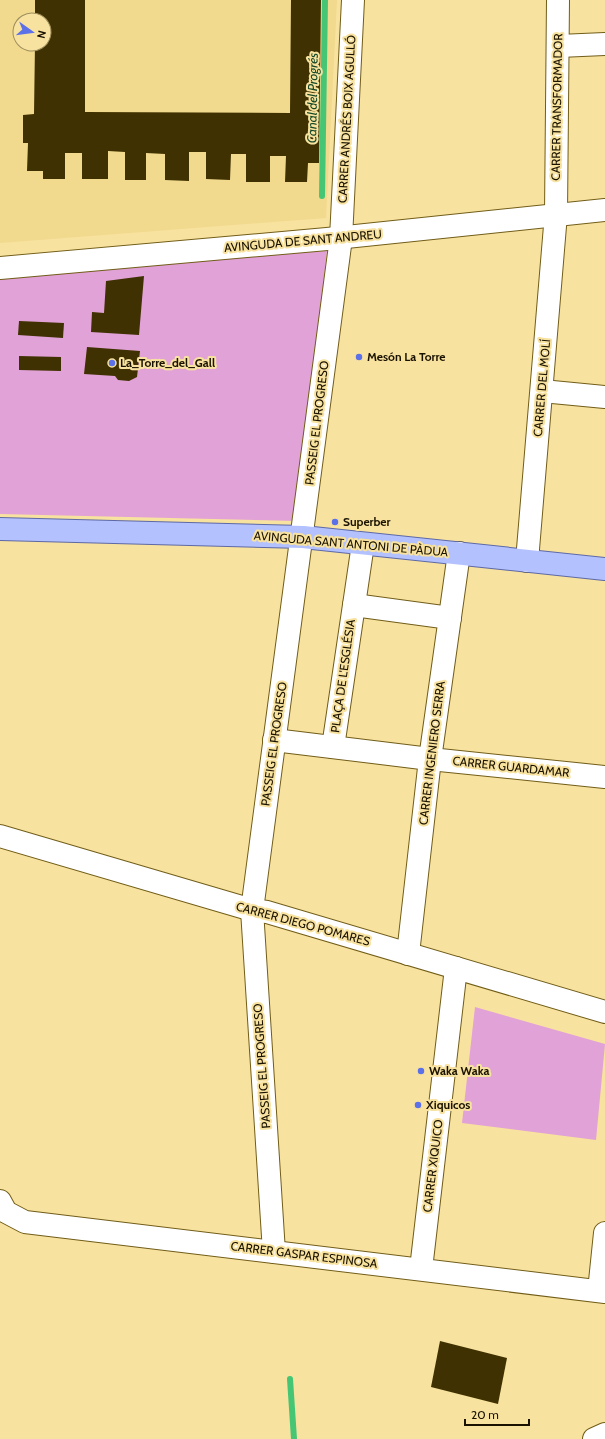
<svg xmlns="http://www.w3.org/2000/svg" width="605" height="1439" font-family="Cabin,sans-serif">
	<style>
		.built { fill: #f1d98e; fill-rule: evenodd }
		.green { fill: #e1a2d7 }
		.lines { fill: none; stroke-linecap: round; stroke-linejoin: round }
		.stream { stroke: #46c675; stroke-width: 6 }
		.building { fill: #3f3101 }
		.minor-casing { stroke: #715d19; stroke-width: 24 }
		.major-casing { stroke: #5d69a5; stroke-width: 24 }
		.minor { stroke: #fff; stroke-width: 22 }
		.major { stroke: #b3c1fe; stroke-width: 22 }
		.poi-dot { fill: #5c71e8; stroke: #f8e29f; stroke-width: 1.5 }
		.labels { text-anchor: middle; stroke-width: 4; stroke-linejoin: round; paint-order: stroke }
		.street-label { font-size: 12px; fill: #1a1200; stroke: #f8e29f }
		.poi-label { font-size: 12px; font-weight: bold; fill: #1a1200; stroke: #f8e29f; text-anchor: start }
		.water-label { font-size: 13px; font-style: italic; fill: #154727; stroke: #f8e29f }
	</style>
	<rect width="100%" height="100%" fill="#f8e29f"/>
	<!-- built -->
	<path class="built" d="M 0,0 L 337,0 L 326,218 L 0,243 ZM 20,20 L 44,20 L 44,44 L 20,44 Z"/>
	<!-- green -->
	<g class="green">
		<path d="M 327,251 L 297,521 L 0,514 L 0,273 Z"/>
		<path d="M 475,1007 L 605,1044 L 596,1140 L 462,1123 Z"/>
	</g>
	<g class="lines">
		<!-- stream -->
		<g class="stream">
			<path d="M 322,196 L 325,0"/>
			<path d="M 290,1379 L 294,1439"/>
		</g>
	</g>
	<!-- building -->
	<g class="building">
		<path d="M 35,0 L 85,0 L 85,112 L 290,113 L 291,0 L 321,0 L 319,163 L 308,163 L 307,182 L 285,182 L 286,156 L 270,156 L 270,182 L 246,182 L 246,154 L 231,154 L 230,180 L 206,179 L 206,152 L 189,152 L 189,181 L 165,180 L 165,154 L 146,153 L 146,180 L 125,180 L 125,152 L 108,151 L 108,179 L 82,179 L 82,153 L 65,153 L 65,179 L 43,179 L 43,171 L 27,171 L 28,143 L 23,143 L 23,115 L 34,114 L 35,44 L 44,44 L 44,20 L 35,20 Z"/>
		<path d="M 144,276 L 139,335 L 91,332 L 92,312 L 104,313 L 106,281 Z"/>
		<path d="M 19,321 L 64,323 L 63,338 L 18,335 Z"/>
		<path d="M 87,347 L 140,351 L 137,377 L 129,381 L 118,380 L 115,376 L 84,374 Z"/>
		<path d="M 19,356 L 61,357 L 61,371 L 19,370 Z"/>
		<path d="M 440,1341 L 507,1358 L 498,1404 L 431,1387 Z"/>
	</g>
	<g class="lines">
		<defs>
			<g id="minor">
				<path d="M 559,46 L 605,44"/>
				<path d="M 0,268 L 327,239 L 605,210"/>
				<path d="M 542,391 L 605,397"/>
				<path d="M 527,561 L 556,214 L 558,0"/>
				<path d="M 354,605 L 450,618"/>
				<path d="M 274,740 L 430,759 L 605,777"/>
				<path d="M 333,747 L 363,544"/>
				<path d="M 0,836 L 252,910 L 267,912 L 605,1012"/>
				<path d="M 408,954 L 430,759 L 459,553"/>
				<path d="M 0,1201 L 6,1212 L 25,1222 L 605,1292"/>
				<path d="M 274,1252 L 252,910 L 341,238 L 353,0"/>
				<path d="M 421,1269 L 456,968"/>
				<path d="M 599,1291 L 605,1233"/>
				<path d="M 594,1439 L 605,1434"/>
			</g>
			<path id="major" d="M 0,529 L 303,537 L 605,569"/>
		</defs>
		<!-- minor casing -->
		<use href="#minor" class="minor-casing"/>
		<!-- major casing -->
		<use href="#major" class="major-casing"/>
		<!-- minor -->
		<use href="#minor" class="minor"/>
		<!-- major -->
		<use href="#major" class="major"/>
	</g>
	<!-- markers -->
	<g class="poi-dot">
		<circle cx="359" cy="357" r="4"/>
		<circle cx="112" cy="363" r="4"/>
		<circle cx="335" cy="522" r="4"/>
		<circle cx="421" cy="1071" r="4"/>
		<circle cx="418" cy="1105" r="4"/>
	</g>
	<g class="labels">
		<!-- street labels -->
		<g class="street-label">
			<text transform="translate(557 107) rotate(-89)" y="4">CARRER TRANSFORMADOR</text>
			<text transform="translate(347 119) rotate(-87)" y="4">CARRER ANDRÉS BOIX AGULLÓ</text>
			<text transform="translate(303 241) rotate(-5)" y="4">AVINGUDA DE SANT ANDREU</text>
			<text transform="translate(542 388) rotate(-85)" y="4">CARRER DEL MOLÍ</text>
			<text transform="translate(317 423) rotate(-83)" y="4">PASSEIG EL PROGRESO</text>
			<text transform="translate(351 544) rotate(5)" y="4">AVINGUDA SANT ANTONI DE PÀDUA</text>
			<text transform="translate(343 676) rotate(-82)" y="4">PLAÇA DE L'ESGLÉSIA</text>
			<text transform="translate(274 744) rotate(-82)" y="4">PASSEIG EL PROGRESO</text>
			<text transform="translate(432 753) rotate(-83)" y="4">CARRER INGENIERO SERRA</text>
			<text transform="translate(511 767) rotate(6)" y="4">CARRER GUARDAMAR</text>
			<text transform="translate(303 924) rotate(15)" y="4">CARRER DIEGO POMARES</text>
			<text transform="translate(262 1066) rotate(-94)" y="4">PASSEIG EL PROGRESO</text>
			<text transform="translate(433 1166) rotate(-83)" y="4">CARRER XIQUICO</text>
			<text transform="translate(304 1255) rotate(7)" y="4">CARRER GASPAR ESPINOSA</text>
		</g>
		<!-- poi labels -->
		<g class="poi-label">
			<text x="367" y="361">Mesón La Torre</text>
			<text x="120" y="367">La_Torre_del_Gall</text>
			<text x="343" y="526">Superber</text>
			<text x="429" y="1075">Waka Waka</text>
			<text x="426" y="1109">Xiquicos</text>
		</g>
		<!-- water labels -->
		<g class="water-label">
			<text transform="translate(312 98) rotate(-89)" y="5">Canal del Progrés</text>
		</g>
	</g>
	<!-- north arrow -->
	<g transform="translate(32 32) rotate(104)"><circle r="19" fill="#f8e29f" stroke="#9f8f5f"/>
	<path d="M0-3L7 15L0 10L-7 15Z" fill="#5c71e8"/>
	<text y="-6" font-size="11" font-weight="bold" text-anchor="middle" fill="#1a1200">N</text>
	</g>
	<!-- scale -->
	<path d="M465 1419v6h64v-6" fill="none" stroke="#1a1200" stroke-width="2"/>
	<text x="471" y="1419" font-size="12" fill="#1a1200" stroke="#f8e29f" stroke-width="3" paint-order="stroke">20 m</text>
</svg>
